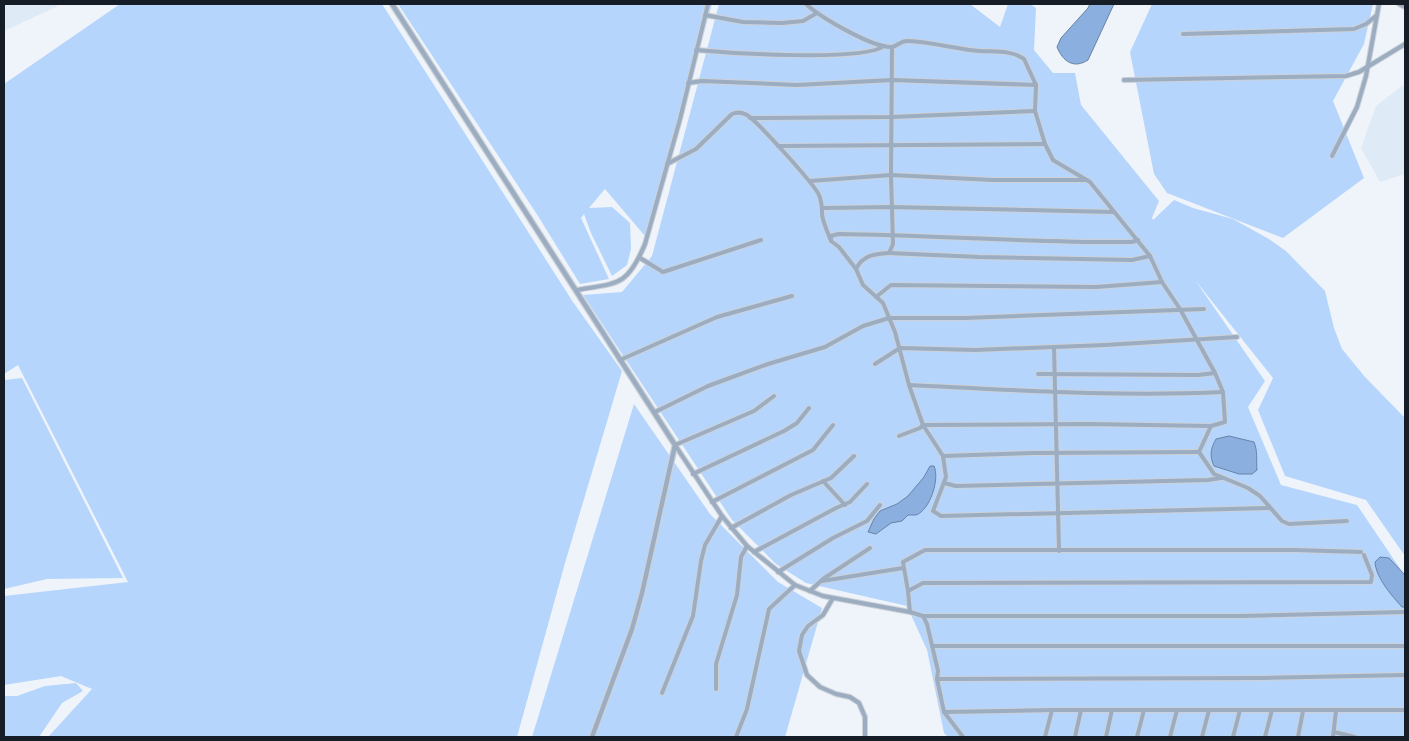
<svg xmlns="http://www.w3.org/2000/svg" width="1409" height="741" font-family="Manrope,sans-serif">
	<style>
		.built { fill: #dfeaf7 }
		.green { fill: #b6d5fc }
		.water { fill: #8bafde; stroke: #6883a7 }
		.lines { fill: none; stroke-linecap: round; stroke-linejoin: round }
		.minor-casing { stroke: #ccd2d8; stroke-width: 6 }
		.tertiary-casing { stroke: #ccd2d8; stroke-width: 7 }
		.minor { stroke: #9cacc1; stroke-width: 4 }
		.tertiary { stroke: #9cacc1; stroke-width: 4.5 }
	</style>
	<rect width="100%" height="100%" fill="#eff4fa"/>
	<!-- built -->
	<g class="built">
		<path d="M 4,4 L 59,4 L 56,7 L 4,31 Z"/>
		<path d="M 1403,85 L 1405,89 L 1405,174 L 1380,182 L 1361,148 L 1376,106 Z"/>
	</g>
	<!-- green -->
	<g class="green">
		<path d="M 120,4 L 382,4 L 573,302 L 622,371 L 565,563 L 517,737 L 48,737 L 92,689 L 61,676 L 4,685 L 4,596 L 128,582 L 18,365 L 4,374 L 4,84 Z"/>
		<path d="M 398,4 L 712,4 L 645,236 L 605,189 L 589,208 L 612,207 L 630,223 L 631,249 L 627,265 L 612,276 L 591,233 L 584,214 L 581,218 L 609,279 L 580,284 L 538,216 Z"/>
		<path d="M 719,4 L 970,4 L 1000,27 L 1008,4 L 1030,4 L 1036,8 L 1034,50 L 1053,73 L 1075,73 L 1081,105 L 1159,201 L 1152,218 L 1153,220 L 1174,200 L 1193,208 L 1233,219 L 1269,239 L 1286,251 L 1325,291 L 1334,328 L 1342,349 L 1365,377 L 1405,418 L 1405,556 L 1366,500 L 1285,476 L 1258,410 L 1273,378 L 1195,280 L 1265,381 L 1248,407 L 1281,485 L 1357,505 L 1405,576 L 1405,737 L 948,737 L 944,733 L 927,650 L 907,606 L 806,583 L 776,564 L 732,520 L 583,295 L 622,292 L 652,256 Z"/>
		<path d="M 1152,4 L 1373,4 L 1364,44 L 1333,101 L 1364,178 L 1283,238 L 1167,193 L 1154,174 L 1130,52 Z"/>
		<path d="M 22,378 L 123,578 L 47,579 L 4,589 L 4,380 Z"/>
		<path d="M 634,404 L 710,514 L 778,582 L 822,608 L 785,737 L 532,737 Z"/>
		<path d="M 76,683 L 83,691 L 62,703 L 39,737 L 4,737 L 4,696 L 17,696 L 45,686 Z"/>
	</g>
	<!-- water -->
	<g class="water">
		<path d="M 1090,4 L 1114,4 L 1088,60 C 1074,69 1063,62 1057,47 L 1061,38 L 1088,8 Z"/>
		<path d="M 1229,436 L 1254,442 C 1258,452 1256,459 1257,470 L 1252,474 L 1239,474 L 1214,466 C 1209,455 1211,448 1216,439 Z"/>
		<path d="M 930,466 L 934,466 C 940,479 930,510 916,515 C 913,515 911,515 908,515 L 902,521 L 891,523 L 876,534 L 868,532 L 874,519 L 880,511 L 897,504 L 908,496 L 924,477 Z"/>
		<path d="M 1380,557 L 1389,558 L 1405,575 L 1405,607 L 1402,607 C 1392,596 1376,578 1375,562 Z"/>
	</g>
	<g class="lines">
		<defs>
			<g id="minor">
				<path d="M 806,4 C 820,17 871,47 891,47 C 897,47 901,40 908,41 C 932,42 956,49 980,51 C 994,52 1012,50 1024,59 L 1036,85 L 1035,111 L 1045,144 L 1053,160 L 1090,182 L 1150,256 L 1162,282 L 1180,309 L 1215,373 L 1223,392 L 1225,422 L 1211,426 L 1199,452 L 1214,474 L 1248,488 L 1260,496 L 1282,521 L 1289,524 L 1347,521"/>
				<path d="M 1399,4 L 1405,7"/>
				<path d="M 705,15 L 743,22 L 782,23 L 803,21 L 817,13"/>
				<path d="M 1183,34 L 1354,29 L 1366,24 L 1376,16"/>
				<path d="M 892,47 L 891,175 L 893,244 L 889,253 C 874,254 863,255 856,269 L 863,285 L 883,303 L 895,332 L 909,385 L 923,425 L 943,456 L 946,477 L 933,511 L 941,516 L 1269,508"/>
				<path d="M 696,50 C 729,53 862,62 884,46"/>
				<path d="M 1124,80 L 1346,76 L 1359,72 L 1405,44"/>
				<path d="M 688,83 L 702,81 L 797,85 L 892,80 L 1036,85"/>
				<path d="M 750,118 L 891,117 L 1035,111"/>
				<path d="M 778,146 L 1045,144"/>
				<path d="M 1332,156 L 1357,107 L 1366,76 L 1379,4"/>
				<path d="M 667,164 L 696,149 L 732,114 C 737,112 742,112 747,115 C 757,121 815,185 819,195 C 822,202 822,207 822,213 C 822,221 828,232 830,239"/>
				<path d="M 810,181 L 891,175 L 993,180 L 1087,180"/>
				<path d="M 824,208 L 891,207 L 1114,212"/>
				<path d="M 889,253 L 979,257 L 1132,260 L 1150,256"/>
				<path d="M 640,258 L 663,272 L 761,240"/>
				<path d="M 856,269 L 839,247 L 831,241 L 831,236 L 838,234 C 936,235 1034,243 1132,242 L 1138,240"/>
				<path d="M 576,290 C 618,283 627,287 645,244 L 680,119 L 708,4"/>
				<path d="M 876,297 L 891,285 L 1096,287 L 1162,282"/>
				<path d="M 1054,347 L 1059,551"/>
				<path d="M 620,360 L 717,317 L 792,296"/>
				<path d="M 875,364 L 900,348 L 975,350 L 1105,345 L 1237,337"/>
				<path d="M 1038,374 L 1198,375 L 1215,373"/>
				<path d="M 909,385 C 1014,390 1119,397 1223,392"/>
				<path d="M 774,396 L 754,411 L 675,445 L 722,516 L 747,546 L 795,585 L 823,596 L 910,612 L 923,616 L 927,624 L 938,671 L 937,679 L 944,712 L 963,737"/>
				<path d="M 655,412 L 708,386 L 768,364 L 825,347 L 863,326 L 889,318 L 965,318 L 1204,309"/>
				<path d="M 899,436 L 920,428 L 923,425 L 1087,424 L 1211,426"/>
				<path d="M 943,456 L 1034,453 L 1199,452"/>
				<path d="M 693,474 L 784,431 L 797,423 L 809,408"/>
				<path d="M 823,481 L 845,505"/>
				<path d="M 944,483 L 956,486 L 1208,480 L 1221,478"/>
				<path d="M 712,502 L 813,450 L 833,425"/>
				<path d="M 731,528 L 791,495 L 831,478 L 854,456"/>
				<path d="M 754,552 L 836,508 L 850,502 L 867,484"/>
				<path d="M 778,572 L 833,538 L 867,521 L 880,505"/>
				<path d="M 822,581 L 903,568"/>
				<path d="M 810,591 L 823,579 L 870,548"/>
				<path d="M 908,591 L 903,562 L 925,550 L 1295,550 L 1361,552"/>
				<path d="M 833,598 L 823,615 L 808,626 L 802,635 L 799,651 L 807,675 L 820,687 L 836,694 L 850,697 L 859,703 L 865,717 L 865,737"/>
				<path d="M 910,612 L 908,591 L 923,583 L 1371,582 L 1372,575 L 1364,555"/>
				<path d="M 923,616 L 1241,616 L 1405,612"/>
				<path d="M 932,646 L 1405,646"/>
				<path d="M 937,679 L 1263,678 L 1405,675"/>
				<path d="M 716,689 L 716,664 L 737,595 L 741,557 L 747,546"/>
				<path d="M 662,693 L 693,616 L 701,561 L 705,545 L 722,516"/>
				<path d="M 944,712 L 1052,710 L 1405,710"/>
				<path d="M 1334,732 L 1355,737"/>
				<path d="M 736,737 L 747,709 L 769,609 L 795,585"/>
				<path d="M 1045,737 L 1052,710"/>
				<path d="M 1075,737 L 1081,710"/>
				<path d="M 1106,737 L 1112,710"/>
				<path d="M 1137,737 L 1144,710"/>
				<path d="M 1170,737 L 1177,710"/>
				<path d="M 1202,737 L 1209,710"/>
				<path d="M 1233,737 L 1240,710"/>
				<path d="M 1265,737 L 1272,710"/>
				<path d="M 1298,737 L 1303,711"/>
				<path d="M 1333,737 L 1336,711"/>
			</g>
			<path id="tertiary" d="M 392,4 L 675,445 L 642,593 L 632,629 L 592,737"/>
		</defs>
		<!-- minor casing -->
		<use href="#minor" class="minor-casing"/>
		<!-- tertiary casing -->
		<use href="#tertiary" class="tertiary-casing"/>
		<!-- minor -->
		<use href="#minor" class="minor"/>
		<!-- tertiary -->
		<use href="#tertiary" class="tertiary"/>
	</g>
	<!-- border -->
	<rect width="1409" height="741" fill="none" stroke="#161d27" stroke-width="10"/>
</svg>
